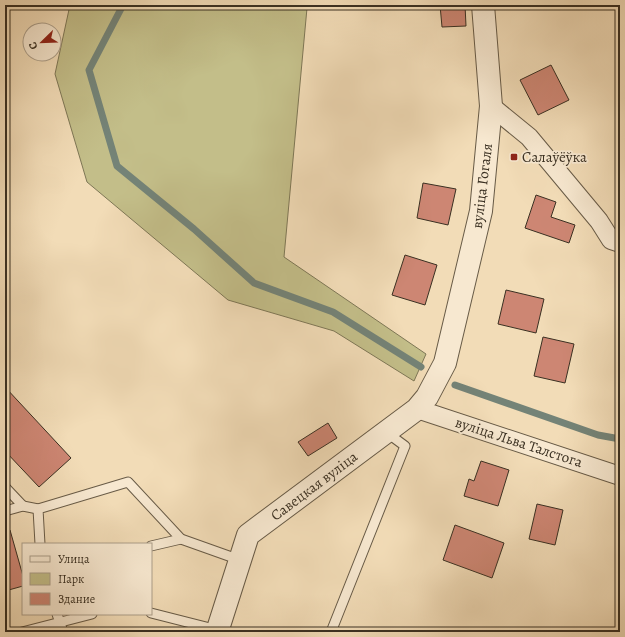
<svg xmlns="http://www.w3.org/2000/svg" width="625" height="637" font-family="Alegreya,serif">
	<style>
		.green { fill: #c3be89; stroke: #7e7756 }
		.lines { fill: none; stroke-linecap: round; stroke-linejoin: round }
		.stream { stroke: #748377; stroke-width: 7 }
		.building { fill: #cd8673; stroke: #3a3022 }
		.service-casing { stroke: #685b47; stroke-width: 11 }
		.minor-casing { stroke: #685b47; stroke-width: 20 }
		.tertiary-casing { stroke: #685b47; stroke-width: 24 }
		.service { stroke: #f7e8d0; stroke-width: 9 }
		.minor { stroke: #f7e8d0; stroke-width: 18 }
		.tertiary { stroke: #f7e8d0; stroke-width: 22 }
		.poi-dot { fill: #8f2418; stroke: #f7e8d0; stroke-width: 1.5 }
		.labels { text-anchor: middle; stroke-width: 3.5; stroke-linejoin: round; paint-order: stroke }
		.poi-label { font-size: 15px; fill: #3a3022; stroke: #f7e8d0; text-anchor: start }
		.street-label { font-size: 15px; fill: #3a3022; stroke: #f7e8d0 }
	</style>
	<rect width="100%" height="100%" fill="#f2dcb7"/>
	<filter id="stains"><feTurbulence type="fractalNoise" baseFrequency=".005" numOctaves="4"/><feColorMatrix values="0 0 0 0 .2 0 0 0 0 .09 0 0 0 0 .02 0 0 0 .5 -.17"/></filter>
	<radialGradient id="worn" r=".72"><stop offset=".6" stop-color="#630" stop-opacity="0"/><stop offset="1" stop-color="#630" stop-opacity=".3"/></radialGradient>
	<!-- green -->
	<path class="green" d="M 70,5 L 310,5 L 307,8 L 284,257 L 426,354 L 414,381 L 334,331 L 228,300 L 87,182 L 55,74 Z"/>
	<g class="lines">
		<!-- stream -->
		<g class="stream">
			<path d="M 123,5 L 89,70 L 117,166 L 194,229 L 254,283 L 333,312 L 421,367"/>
			<path d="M 455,385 L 598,435 L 620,439"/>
		</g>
	</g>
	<!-- building -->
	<g class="building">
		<path d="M 440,5 L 465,5 L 466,26 L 442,27 Z"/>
		<path d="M 551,65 L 569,100 L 538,115 L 520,80 Z"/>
		<path d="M 423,183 L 456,189 L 448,225 L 417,218 Z"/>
		<path d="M 536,195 L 556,202 L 551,217 L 575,225 L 569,243 L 525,228 Z"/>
		<path d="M 405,255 L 437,265 L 425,305 L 392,295 Z"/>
		<path d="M 506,290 L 544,299 L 536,333 L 498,324 Z"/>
		<path d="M 543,337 L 574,344 L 565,383 L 534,376 Z"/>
		<path d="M 5,387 L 71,458 L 39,487 L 5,451 Z"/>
		<path d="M 328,423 L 337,438 L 308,456 L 298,442 Z"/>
		<path d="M 481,461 L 509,470 L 498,506 L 464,496 L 469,479 L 474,481 Z"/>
		<path d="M 537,504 L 563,510 L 555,545 L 529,539 Z"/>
		<path d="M 455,525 L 504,543 L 492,578 L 443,560 Z"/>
		<path d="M 10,530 L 23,576 L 23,586 L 5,591 L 5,531 Z"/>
	</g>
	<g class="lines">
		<defs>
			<g id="service">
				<path d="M 5,487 L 23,506"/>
				<path d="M 5,511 L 23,506 L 38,509"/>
				<path d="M 40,544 L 38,509 L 128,482 L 181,539 L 240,560"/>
				<path d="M 151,546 L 181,539"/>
				<path d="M 151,613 L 218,630"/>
				<path d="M 57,614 L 63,632"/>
				<path d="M 22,632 L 92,614"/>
				<path d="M 331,632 L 405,446 L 386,432"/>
			</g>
			<g id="minor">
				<path d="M 491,106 L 529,137 L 599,221 L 611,240 L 620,243"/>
				<path d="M 417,409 L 620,476"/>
			</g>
			<path id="tertiary" d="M 217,632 L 248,535 L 417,409 L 427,397 L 445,363 L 481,211 L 491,106 L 483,5"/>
		</defs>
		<!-- service casing -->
		<use href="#service" class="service-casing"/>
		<!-- minor casing -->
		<use href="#minor" class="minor-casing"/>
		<!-- tertiary casing -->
		<use href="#tertiary" class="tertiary-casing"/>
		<!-- service -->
		<use href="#service" class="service"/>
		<!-- minor -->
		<use href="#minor" class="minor"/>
		<!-- tertiary -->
		<use href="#tertiary" class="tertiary"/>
	</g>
	<!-- markers -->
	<rect class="poi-dot" x="510" y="153" width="8" height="8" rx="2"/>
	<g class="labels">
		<!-- poi labels -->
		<g class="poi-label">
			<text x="522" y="162">Салаўёўка</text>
		</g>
		<!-- street labels -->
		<g class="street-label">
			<text transform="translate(482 186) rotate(-83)" y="5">вуліца Гогаля</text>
			<text transform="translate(519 442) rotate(18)" y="5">вуліца Льва Талстога</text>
			<text transform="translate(314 486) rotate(-37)" y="5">Савецкая вуліца</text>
		</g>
	</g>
	<!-- margin -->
	<rect width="625" height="637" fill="none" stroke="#f2dcb7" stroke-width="20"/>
	<rect x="6" y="6" width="613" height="625" fill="none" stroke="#3a3022" stroke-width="2"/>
	<rect x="10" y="10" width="605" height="617" fill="none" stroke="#3a3022"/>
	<!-- legend -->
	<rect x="22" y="543" width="130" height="72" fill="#f7e8d0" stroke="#ab9e8a"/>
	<rect x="30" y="556" width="20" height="6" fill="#f7e8d0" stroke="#ab9e8a"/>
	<text x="58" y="563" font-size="12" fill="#3a3022">Улица</text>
	<rect x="30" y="573" width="20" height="12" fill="#c3be89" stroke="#ab9e8a"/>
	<text x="58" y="583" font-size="12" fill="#3a3022">Парк</text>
	<rect x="30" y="593" width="20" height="12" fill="#cd8673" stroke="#ab9e8a"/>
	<text x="58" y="603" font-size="12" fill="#3a3022">Здание</text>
	<!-- north arrow -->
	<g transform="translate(42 42) rotate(247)"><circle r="19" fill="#f7e8d0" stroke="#ab9e8a"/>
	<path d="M0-3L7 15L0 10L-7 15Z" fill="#8f2418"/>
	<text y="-6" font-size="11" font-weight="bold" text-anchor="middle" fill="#3a3022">С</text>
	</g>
	<rect width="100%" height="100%" filter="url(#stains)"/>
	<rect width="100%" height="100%" fill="url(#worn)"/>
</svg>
